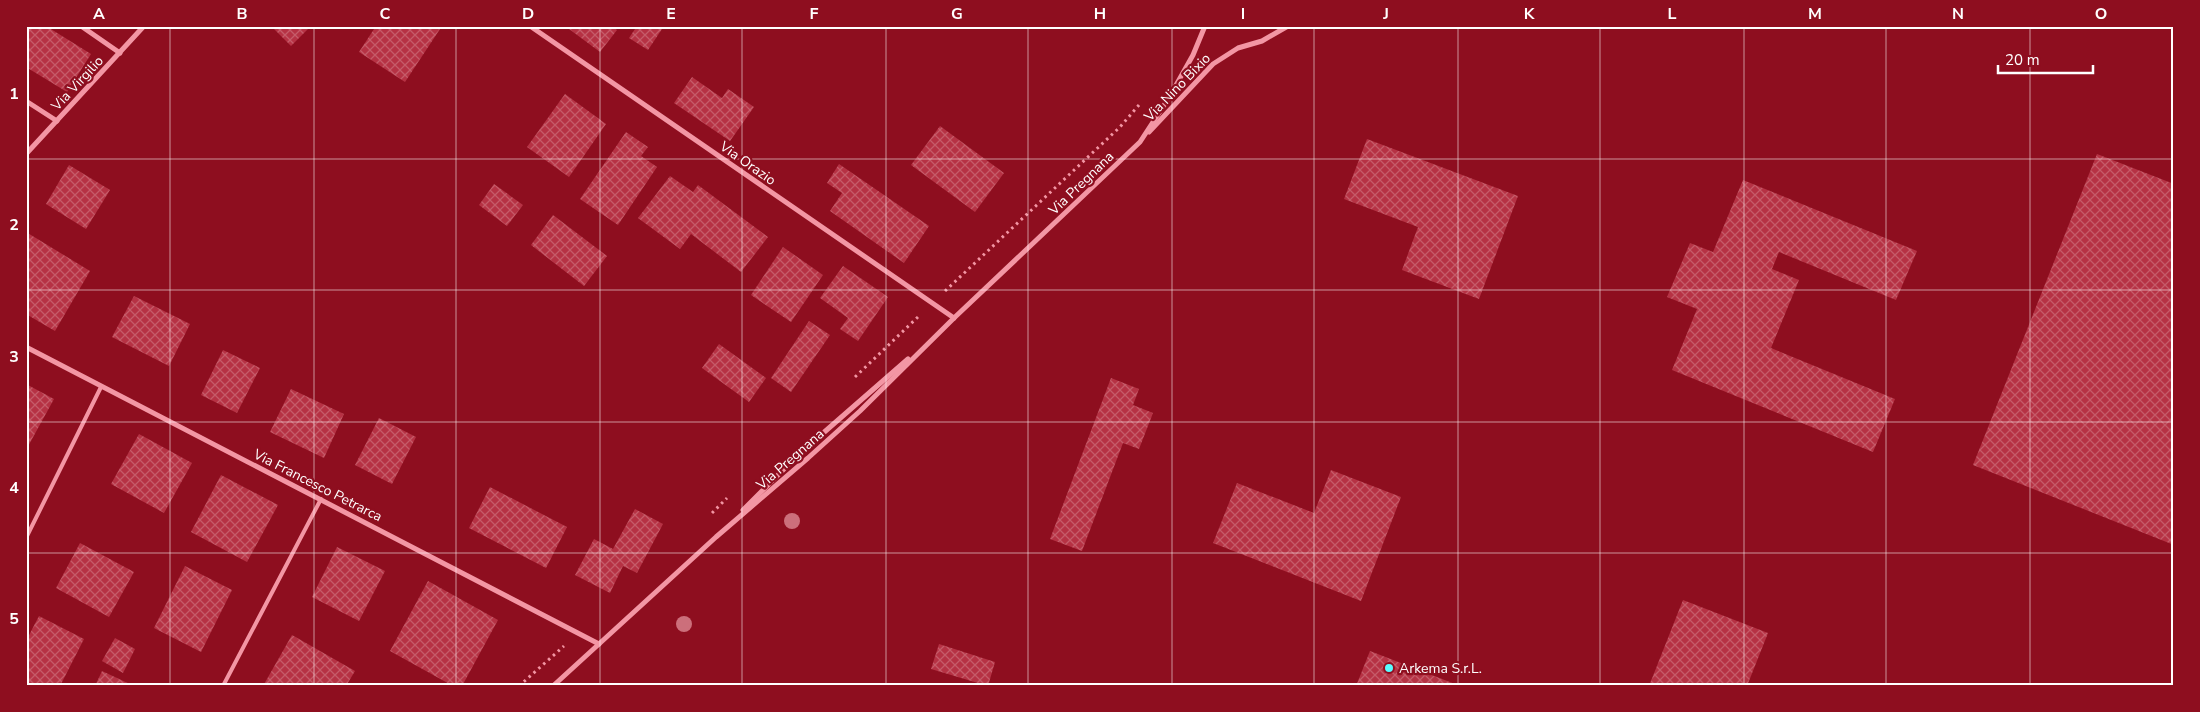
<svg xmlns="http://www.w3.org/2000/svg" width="2200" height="712" font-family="'Nunito Sans',sans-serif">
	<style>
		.building { fill: url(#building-cross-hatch) }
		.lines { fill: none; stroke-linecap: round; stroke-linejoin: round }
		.path { stroke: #f396a4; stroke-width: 3; stroke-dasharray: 2.5 4; stroke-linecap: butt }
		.lane { stroke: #f396a4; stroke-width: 4 }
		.street { stroke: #f396a4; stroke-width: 5 }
		.tree { fill: #cc6f7b }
		.grid { fill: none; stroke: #fff; stroke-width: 1; stroke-opacity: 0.55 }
		.poi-dot { fill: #59fbff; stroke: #8e0e1f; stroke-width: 2 }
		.labels { text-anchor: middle; stroke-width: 4.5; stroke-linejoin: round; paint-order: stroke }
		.street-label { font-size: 14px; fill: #fff; stroke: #8e0e1f }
		.poi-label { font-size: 14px; fill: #fff; stroke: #8e0e1f; text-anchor: start }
		.neatline { fill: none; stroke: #fff; stroke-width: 2 }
		.grid-label { font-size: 16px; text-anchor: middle; font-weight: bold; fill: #fff }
	</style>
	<defs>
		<pattern id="building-cross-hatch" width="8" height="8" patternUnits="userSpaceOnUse" patternTransform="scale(1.25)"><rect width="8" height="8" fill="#b63244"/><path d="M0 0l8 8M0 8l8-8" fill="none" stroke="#c55b69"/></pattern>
	</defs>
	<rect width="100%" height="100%" fill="#8e0e1f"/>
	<!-- building -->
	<g class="building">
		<path d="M 26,26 L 46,26 L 91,54 L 67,92 L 26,67 Z"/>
		<path d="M 271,26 L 311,26 L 291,46 Z"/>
		<path d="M 376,26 L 442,26 L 405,82 L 359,52 Z"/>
		<path d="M 565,26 L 612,26 L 617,30 L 600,52 Z"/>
		<path d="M 637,26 L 658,26 L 662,29 L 648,50 L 629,38 Z"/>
		<path d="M 692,77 L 722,98 L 728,89 L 754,107 L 730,141 L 674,103 Z"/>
		<path d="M 565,94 L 606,124 L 569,177 L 527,147 Z"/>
		<path d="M 940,126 L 1004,173 L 975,212 L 911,165 Z"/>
		<path d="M 626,132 L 648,147 L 641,156 L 657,167 L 618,225 L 580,199 Z"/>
		<path d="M 1367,139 L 1518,196 L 1479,299 L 1402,270 L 1418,227 L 1344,199 Z"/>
		<path d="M 2097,154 L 2174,184 L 2174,545 L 1973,465 Z"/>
		<path d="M 839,164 L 929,226 L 904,263 L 830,211 L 842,193 L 827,183 Z"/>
		<path d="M 69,165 L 110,190 L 86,229 L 46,204 Z"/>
		<path d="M 670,176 L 693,192 L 698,185 L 768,237 L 741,272 L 691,234 L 680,249 L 638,218 Z"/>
		<path d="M 1743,180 L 1917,251 L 1896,300 L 1779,252 L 1772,269 L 1799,280 L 1771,348 L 1895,399 L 1873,452 L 1672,370 L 1697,309 L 1667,297 L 1690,243 L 1713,252 Z"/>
		<path d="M 494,184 L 523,205 L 507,226 L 479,205 Z"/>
		<path d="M 553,215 L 607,256 L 584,286 L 531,245 Z"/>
		<path d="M 26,232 L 90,271 L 55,331 L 26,314 Z"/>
		<path d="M 783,247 L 823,275 L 791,322 L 751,295 Z"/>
		<path d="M 843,266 L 888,297 L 858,341 L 840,329 L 848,318 L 820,298 Z"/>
		<path d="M 134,296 L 190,324 L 169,366 L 112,337 Z"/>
		<path d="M 809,321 L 830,335 L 791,392 L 771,378 Z"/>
		<path d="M 719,344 L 766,378 L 749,402 L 702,368 Z"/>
		<path d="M 223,350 L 260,368 L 237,413 L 201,395 Z"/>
		<path d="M 1111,378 L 1139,389 L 1133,405 L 1153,413 L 1139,449 L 1123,443 L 1082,551 L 1050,539 Z"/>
		<path d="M 26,384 L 54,399 L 26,450 Z"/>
		<path d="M 291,389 L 344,414 L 324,458 L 270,432 Z"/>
		<path d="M 379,418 L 416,437 L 392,484 L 355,465 Z"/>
		<path d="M 139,434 L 192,463 L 164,513 L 111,484 Z"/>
		<path d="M 1331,470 L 1401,497 L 1361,601 L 1213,543 L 1237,483 L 1314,513 Z"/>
		<path d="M 221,475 L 278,505 L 247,562 L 191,532 Z"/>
		<path d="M 490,487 L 567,527 L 546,568 L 469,528 Z"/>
		<path d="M 635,509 L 663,524 L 637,573 L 623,566 L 610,593 L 575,575 L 594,539 L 613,549 Z"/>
		<path d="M 80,543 L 134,572 L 109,617 L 56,588 Z"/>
		<path d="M 337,547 L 385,571 L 359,621 L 312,597 Z"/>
		<path d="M 185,566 L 232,590 L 201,652 L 154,628 Z"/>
		<path d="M 428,581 L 498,620 L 462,686 L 453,686 L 390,651 Z"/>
		<path d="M 1683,600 L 1768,633 L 1747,686 L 1649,686 Z"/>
		<path d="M 39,616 L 84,639 L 60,686 L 26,686 L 26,641 Z"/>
		<path d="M 292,635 L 355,671 L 346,686 L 263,686 Z"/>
		<path d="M 115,638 L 135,649 L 123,673 L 102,661 Z"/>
		<path d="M 939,644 L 995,662 L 988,686 L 931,669 Z"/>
		<path d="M 1370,651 L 1460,686 L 1356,686 Z"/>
		<path d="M 102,671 L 134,686 L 95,686 Z"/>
	</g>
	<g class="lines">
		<!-- path -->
		<g class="path">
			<path d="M 945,291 L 1120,127 L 1139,105"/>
			<path d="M 855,377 L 919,316"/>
			<path d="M 712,513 L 727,498"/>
			<path d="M 519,686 L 564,646"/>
		</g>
		<!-- lane -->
		<g class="lane">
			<path d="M 26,538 L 101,387"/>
			<path d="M 223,686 L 321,499"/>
		</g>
		<!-- street -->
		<g class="street">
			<path d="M 81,26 L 120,53"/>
			<path d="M 530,26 L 954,318"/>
			<path d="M 26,101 L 57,121"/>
			<path d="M 1149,132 L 1213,64 L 1238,48 L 1262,41 L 1288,26"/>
			<path d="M 26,154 L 144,26"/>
			<path d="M 26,347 L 599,644"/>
			<path d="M 743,510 L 798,455 L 908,359"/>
			<path d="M 553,686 L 716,537 L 808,458 L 860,411 L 954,318 L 1140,142 L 1170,96 L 1193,55 L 1205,26"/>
		</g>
	</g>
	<!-- trees -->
	<g class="tree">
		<circle cx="792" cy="521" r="8"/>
		<circle cx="684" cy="624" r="8"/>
	</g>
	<!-- grid -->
	<path class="grid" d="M 170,26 L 170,686M 314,26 L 314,686M 456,26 L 456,686M 600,26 L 600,686M 742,26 L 742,686M 886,26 L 886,686M 1028,26 L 1028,686M 1172,26 L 1172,686M 1314,26 L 1314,686M 1458,26 L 1458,686M 1600,26 L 1600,686M 1744,26 L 1744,686M 1886,26 L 1886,686M 2030,26 L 2030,686M 26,159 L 2174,159M 26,290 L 2174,290M 26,422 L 2174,422M 26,553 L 2174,553"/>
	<!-- markers -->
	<circle class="poi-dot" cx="1389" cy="668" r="5"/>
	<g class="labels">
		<!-- street labels -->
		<g class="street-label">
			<text transform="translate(77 83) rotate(-47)" y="5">Via Virgilio</text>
			<text transform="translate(1177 87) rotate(-46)" y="5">Via Nino Bixio</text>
			<text transform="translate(748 163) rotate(35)" y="5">Via Orazio</text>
			<text transform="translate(1081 183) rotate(-44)" y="5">Via Pregnana</text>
			<text transform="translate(790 459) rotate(-41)" y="5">Via Pregnana</text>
			<text transform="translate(318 485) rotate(27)" y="5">Via Francesco Petrarca</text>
		</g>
		<!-- poi labels -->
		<g class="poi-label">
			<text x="1399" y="673">Arkema S.r.L.</text>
		</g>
	</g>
	<!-- border -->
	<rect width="2200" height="712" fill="none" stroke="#8e0e1f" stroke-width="55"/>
	<!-- scale -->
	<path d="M1998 65v8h95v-8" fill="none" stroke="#ffffff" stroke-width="2.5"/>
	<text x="2005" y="65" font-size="15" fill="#ffffff" stroke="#8e0e1f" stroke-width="4" paint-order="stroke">20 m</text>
	<rect x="28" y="28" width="2144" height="656" class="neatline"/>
	<g class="grid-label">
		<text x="99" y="19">A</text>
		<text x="242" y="19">B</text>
		<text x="385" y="19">C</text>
		<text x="528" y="19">D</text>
		<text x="671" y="19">E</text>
		<text x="814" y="19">F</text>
		<text x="957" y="19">G</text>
		<text x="1100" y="19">H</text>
		<text x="1243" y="19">I</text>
		<text x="1386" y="19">J</text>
		<text x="1529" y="19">K</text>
		<text x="1672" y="19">L</text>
		<text x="1815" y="19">M</text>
		<text x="1958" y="19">N</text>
		<text x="2101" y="19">O</text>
		<text x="14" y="99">1</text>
		<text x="14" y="230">2</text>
		<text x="14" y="362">3</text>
		<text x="14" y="493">4</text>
		<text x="14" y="624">5</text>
	</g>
</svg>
